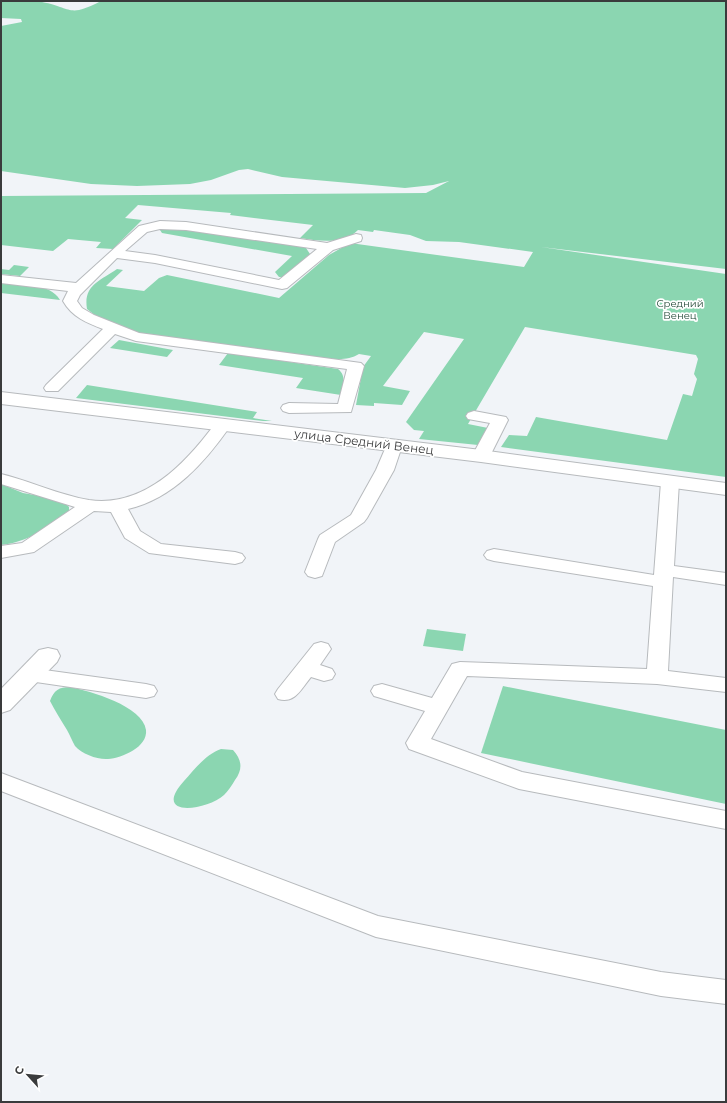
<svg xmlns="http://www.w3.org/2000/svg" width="727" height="1103" font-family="Montserrat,sans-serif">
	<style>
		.green { fill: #8bd6b1 }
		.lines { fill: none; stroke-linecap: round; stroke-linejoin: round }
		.lane-casing { stroke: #b7babd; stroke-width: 2 }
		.street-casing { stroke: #b7babd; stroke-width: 2 }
		.lane { fill: #fff; fill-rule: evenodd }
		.street { fill: #fff; fill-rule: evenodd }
		.labels { text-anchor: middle; stroke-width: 3.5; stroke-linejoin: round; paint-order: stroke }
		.far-park-label { font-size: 10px; fill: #1f4634; stroke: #fff }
		.street-label { font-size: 12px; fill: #3a3b3c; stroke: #fff }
	</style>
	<rect width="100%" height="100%" fill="#f1f4f8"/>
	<!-- green -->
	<g class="green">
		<path d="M 1,1 C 14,1 28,0 42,2 C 73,8 68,18 101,1 L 726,1 L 726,269 L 541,247 L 726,274 L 726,477 L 501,447 L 509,435 L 527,436 L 536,417 L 667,440 L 683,394 L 692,396 L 697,379 L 694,374 L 698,359 L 696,355 L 525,327 L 468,424 L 488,428 L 478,445 L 419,439 L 424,431 L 414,430 L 406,422 L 464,339 L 424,332 L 383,386 L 410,391 L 402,405 L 374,403 L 374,406 L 356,405 L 363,367 L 371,356 L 359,354 C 348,361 335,359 323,358 L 138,333 L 96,316 L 87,309 C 83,285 100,281 117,269 L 123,270 L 106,286 L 144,291 L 159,278 L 167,275 L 279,298 L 329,255 L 350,243 L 524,267 L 533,252 L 459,242 L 426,241 L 410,235 L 374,230 L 373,232 L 358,230 C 344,245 319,241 300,238 L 313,225 L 230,215 L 231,213 L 138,205 L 125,218 L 142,220 L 113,249 L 96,248 L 101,242 L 68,239 L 53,251 L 1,245 L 1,196 L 426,193 L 449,181 L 433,185 L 405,188 L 282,177 L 248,169 L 239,170 L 211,180 L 190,184 L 137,186 L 91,184 L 1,171 L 1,26 L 22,22 L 21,19 L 1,18 Z"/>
		<path d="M 172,228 L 300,246 L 306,248 L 310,254 L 309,257 L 283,277 L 279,277 L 275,272 L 292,256 L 162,233 L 160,230 Z"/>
		<path d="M 14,265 L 29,267 L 20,276 L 1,274 L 1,269 L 9,270 Z"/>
		<path d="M 1,283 C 19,285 50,282 60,300 L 1,293 Z"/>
		<path d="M 119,340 L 173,350 L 167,357 L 110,348 Z"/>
		<path d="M 228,353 L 338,369 C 347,376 343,386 341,395 L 296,388 L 303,378 L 219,365 Z"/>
		<path d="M 87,385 L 257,412 L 253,418 L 272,421 L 263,421 L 76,398 Z"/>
		<path d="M 1,484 L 23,493 L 57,499 L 65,503 L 69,507 L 69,513 C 48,528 28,542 1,545 Z"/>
		<path d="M 427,629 L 466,634 L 463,651 L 423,646 Z"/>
		<path d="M 503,686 L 726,730 L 726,804 L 481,753 Z"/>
		<path d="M 70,687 C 90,691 143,706 146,730 C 148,747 122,758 108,759 C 98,760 82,754 75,746 C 72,741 70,735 67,730 C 61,720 55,711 50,701 C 54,690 59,687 70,687 Z"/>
		<path d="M 221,749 L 233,750 C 242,760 243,769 235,780 C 232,785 228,791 224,795 C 206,811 151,818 184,781 C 195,769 205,755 221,749 Z"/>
	</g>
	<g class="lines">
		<defs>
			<g id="lane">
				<path d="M 160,221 L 186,222 L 327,243 L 356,234 L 361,235 L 362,238 L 361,241 L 333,250 L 287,288 L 282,289 L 155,263 L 117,258 L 80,295 L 77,301 L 82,308 L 94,315 L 139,333 L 361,363 L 364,366 L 351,412 L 289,413 L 283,411 L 281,408 L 283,405 L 289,403 L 338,404 L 347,369 L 136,341 L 115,334 L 58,391 L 46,391 L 44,388 L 46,385 L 103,329 C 87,323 72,317 63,301 L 68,291 L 1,283 L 1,275 L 76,283 L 139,226 ZM 160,229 L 186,230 L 317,249 L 279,280 L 155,255 L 125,251 L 147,232 Z"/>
				<path d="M 474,411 L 506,417 L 508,420 L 490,456 L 487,460 L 481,461 L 475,460 L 472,456 L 490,423 L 468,419 L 466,416 L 468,413 Z"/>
				<path d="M 223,420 L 229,421 L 231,425 C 206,461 173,499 128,509 L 140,531 L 161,544 L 235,552 L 242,554 L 245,558 L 242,562 L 235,564 L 149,553 L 125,538 L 111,512 L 94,511 L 34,552 L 1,558 L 1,546 L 22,543 L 75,507 L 1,484 L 1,474 C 30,481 59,495 89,500 C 145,508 187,462 217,421 Z"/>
				<path d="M 394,441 L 400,442 L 402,446 L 394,470 L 367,518 L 364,522 L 335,542 L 322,576 L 315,578 L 308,576 L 305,572 L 318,539 L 320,535 L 351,515 L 376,470 L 388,442 Z"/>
				<path d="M 670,477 L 676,478 L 679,482 L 674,566 L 726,573 L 726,585 L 673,577 L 668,671 L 726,678 L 726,692 L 657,684 L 467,676 L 431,739 L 522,772 L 726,811 L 726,829 L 519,789 L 409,749 L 406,743 L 425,711 L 374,696 L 371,691 L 374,686 L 382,684 L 432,698 L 452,664 L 460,662 L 647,669 L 653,586 L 494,561 L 487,559 L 484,555 L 487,551 L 494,549 L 654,575 L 661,482 L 664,478 Z"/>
				<path d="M 321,642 L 328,644 L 331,649 L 320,665 L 332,669 L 335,674 L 332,679 L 324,681 L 311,677 C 301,689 295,704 278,699 L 275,694 L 278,689 L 314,644 Z"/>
				<path d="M 30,668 L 146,684 L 154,686 L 157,691 L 154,696 L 146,698 L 22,680 L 19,675 L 22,670 Z"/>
				<path d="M 1,773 L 378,916 L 661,972 L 726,980 L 726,1004 L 661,996 L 376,937 L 1,791 Z"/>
			</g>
			<g id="street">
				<path d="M 1,392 L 481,450 L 726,483 L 726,495 L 481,462 L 1,404 Z"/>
				<path d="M 48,648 L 57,650 L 60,656 L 57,662 L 10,710 L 1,713 L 1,689 L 39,650 Z"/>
			</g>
		</defs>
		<!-- lane casing -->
		<use href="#lane" class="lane-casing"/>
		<!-- street casing -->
		<use href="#street" class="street-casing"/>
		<!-- lane -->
		<use href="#lane" class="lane"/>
		<!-- street -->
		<use href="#street" class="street"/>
	</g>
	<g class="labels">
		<!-- far-park labels -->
		<g class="far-park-label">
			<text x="680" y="307">Средний<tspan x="680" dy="12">Венец</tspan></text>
		</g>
		<!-- street labels -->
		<g class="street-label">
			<text transform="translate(364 442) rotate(7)" y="4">улица Средний Венец</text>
		</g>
	</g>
	<!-- border -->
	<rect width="727" height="1103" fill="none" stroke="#3a3b3c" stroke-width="4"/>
	<!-- north arrow -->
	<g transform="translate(28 1075) rotate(297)" stroke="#ffffff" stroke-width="3" paint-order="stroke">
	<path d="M0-3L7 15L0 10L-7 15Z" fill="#3a3b3c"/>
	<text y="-6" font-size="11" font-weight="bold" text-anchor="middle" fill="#3a3b3c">С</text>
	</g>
</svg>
